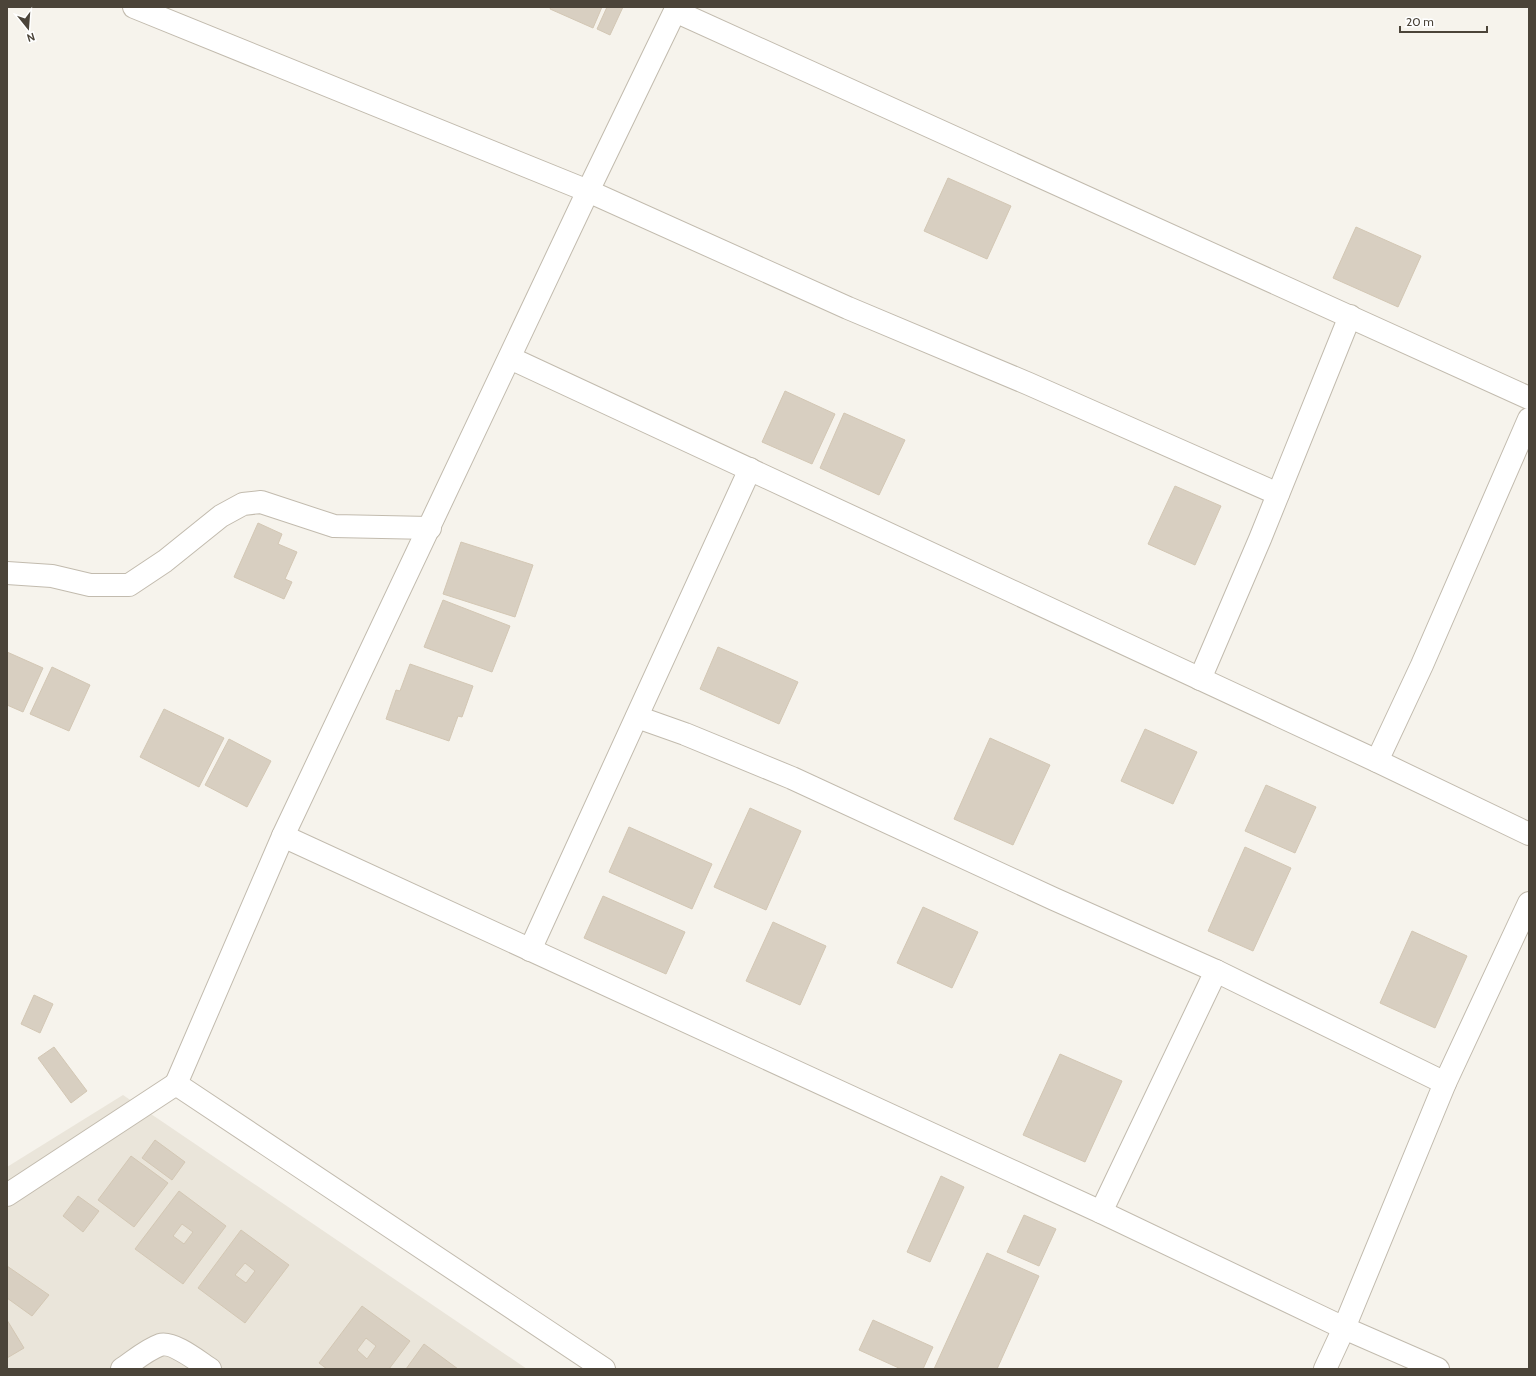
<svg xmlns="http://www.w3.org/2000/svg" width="1536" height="1376" font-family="Cabin,sans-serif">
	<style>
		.residential { fill: #eae5da }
		.building { fill: #d8cfc1; stroke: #d3c7b4; fill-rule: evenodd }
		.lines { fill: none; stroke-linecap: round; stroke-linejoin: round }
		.minor-casing { stroke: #c2bbae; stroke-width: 24 }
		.minor { stroke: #fff; stroke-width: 22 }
	</style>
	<rect width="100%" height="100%" fill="#f6f3ec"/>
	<!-- residential -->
	<path class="residential" d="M 123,1095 L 527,1369 L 7,1369 L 7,1167 Z"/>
	<!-- building -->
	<g class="building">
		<path d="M 551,7 L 602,7 L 593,28 L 550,9 Z"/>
		<path d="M 607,7 L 623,7 L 610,35 L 597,29 Z"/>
		<path d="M 948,178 L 1011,206 L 987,259 L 924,231 Z"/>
		<path d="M 1356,227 L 1421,256 L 1398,307 L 1333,278 Z"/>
		<path d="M 785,391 L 835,414 L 812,464 L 762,442 Z"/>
		<path d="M 844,413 L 905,440 L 879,495 L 820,468 Z"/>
		<path d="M 1175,486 L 1221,506 L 1195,565 L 1148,544 Z"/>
		<path d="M 258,523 L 282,534 L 278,544 L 297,552 L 285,579 L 292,582 L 284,599 L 234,577 Z"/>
		<path d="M 461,542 L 533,565 L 515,617 L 443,594 Z"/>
		<path d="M 443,600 L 510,626 L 492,672 L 424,647 Z"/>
		<path d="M 718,647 L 798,682 L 779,724 L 700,689 Z"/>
		<path d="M 7,652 L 43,668 L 23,712 L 7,705 Z"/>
		<path d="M 410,664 L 473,686 L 462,717 L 458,716 L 449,741 L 386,719 L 396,690 L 400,691 Z"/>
		<path d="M 52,667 L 90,685 L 69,731 L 30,714 Z"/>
		<path d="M 164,709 L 224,738 L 199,787 L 140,757 Z"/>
		<path d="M 1145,729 L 1197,752 L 1173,804 L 1121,781 Z"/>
		<path d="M 990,738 L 1050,765 L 1013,845 L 954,819 Z"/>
		<path d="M 229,739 L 271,761 L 247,807 L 205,785 Z"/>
		<path d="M 1266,785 L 1316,807 L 1295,853 L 1245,831 Z"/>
		<path d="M 750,808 L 801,831 L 766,910 L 714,887 Z"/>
		<path d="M 629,827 L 712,864 L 692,909 L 609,872 Z"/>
		<path d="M 1245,847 L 1291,868 L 1253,951 L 1208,931 Z"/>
		<path d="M 603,896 L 685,932 L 666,974 L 584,938 Z"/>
		<path d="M 923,907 L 978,932 L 952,988 L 897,963 Z"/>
		<path d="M 773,922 L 826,946 L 800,1005 L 746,981 Z"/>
		<path d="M 1412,931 L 1467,956 L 1435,1028 L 1380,1003 Z"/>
		<path d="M 34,995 L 53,1004 L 40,1033 L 21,1024 Z"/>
		<path d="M 54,1047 L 87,1091 L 71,1103 L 38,1058 Z"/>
		<path d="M 1060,1054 L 1122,1081 L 1085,1162 L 1023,1135 Z"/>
		<path d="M 155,1140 L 185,1162 L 172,1180 L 142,1158 Z"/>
		<path d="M 131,1156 L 168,1183 L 134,1227 L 98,1200 Z"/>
		<path d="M 941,1176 L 964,1187 L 930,1262 L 907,1252 Z"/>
		<path d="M 179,1191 L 226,1226 L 183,1284 L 135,1249 ZM 182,1224 L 193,1232 L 184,1244 L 173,1236 Z"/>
		<path d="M 78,1196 L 99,1211 L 83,1232 L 63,1216 Z"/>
		<path d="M 1024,1215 L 1056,1229 L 1039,1266 L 1007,1252 Z"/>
		<path d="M 241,1230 L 289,1265 L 245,1323 L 198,1288 ZM 245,1263 L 255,1271 L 246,1283 L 235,1275 Z"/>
		<path d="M 987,1253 L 1039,1276 L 997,1369 L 934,1369 Z"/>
		<path d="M 7,1266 L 49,1295 L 32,1316 L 7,1298 Z"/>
		<path d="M 362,1306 L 410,1341 L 389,1369 L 327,1369 L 319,1363 ZM 366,1338 L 376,1346 L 367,1359 L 357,1350 Z"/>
		<path d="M 7,1320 L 24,1348 L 7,1358 Z"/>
		<path d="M 873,1320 L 933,1347 L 923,1369 L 901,1369 L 859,1350 Z"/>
		<path d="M 424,1344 L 458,1369 L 406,1369 Z"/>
	</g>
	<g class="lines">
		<defs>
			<g id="minor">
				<path d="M 134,7 L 588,191 L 848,308 L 1029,384 L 1278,494"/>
				<path d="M 510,358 L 1377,761 L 1529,834"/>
				<path d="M 7,573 L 52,576 L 90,585 L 129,585 L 165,561 L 221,516 L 243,504 L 261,502 L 334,526 L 430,528"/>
				<path d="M 1200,679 L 1260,539 L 1350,316"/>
				<path d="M 637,717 L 685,734 L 792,778 L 1054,899 L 1216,971 L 1445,1083"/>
				<path d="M 1377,761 L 1422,665 L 1529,419"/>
				<path d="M 283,836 L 1101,1212 L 1344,1328 L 1438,1369"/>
				<path d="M 530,950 L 750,469"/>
				<path d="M 176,1084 L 283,836 L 588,191 L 675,11 L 1529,398"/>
				<path d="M 7,1195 L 176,1084 L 604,1369"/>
				<path d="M 1101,1212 L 1216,971"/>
				<path d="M 122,1369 C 134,1361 146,1350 160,1345 C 173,1341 199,1362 210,1369"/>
				<path d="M 1325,1369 L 1344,1328 L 1445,1083 L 1529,903"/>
			</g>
		</defs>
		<!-- minor casing -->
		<use href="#minor" class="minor-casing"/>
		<!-- minor -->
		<use href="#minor" class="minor"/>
	</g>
	<!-- border -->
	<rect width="1536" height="1376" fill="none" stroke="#4b4439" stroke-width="16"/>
	<!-- north arrow -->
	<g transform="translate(28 28) rotate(163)" stroke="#ffffff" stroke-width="3" paint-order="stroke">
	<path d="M0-3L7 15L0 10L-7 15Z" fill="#4b4439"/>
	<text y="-6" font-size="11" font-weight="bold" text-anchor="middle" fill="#4b4439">N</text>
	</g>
	<!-- scale -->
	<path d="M1400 26v6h87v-6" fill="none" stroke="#4b4439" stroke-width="2"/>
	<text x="1406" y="26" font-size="12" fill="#4b4439" stroke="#ffffff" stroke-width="3" paint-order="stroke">20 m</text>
</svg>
